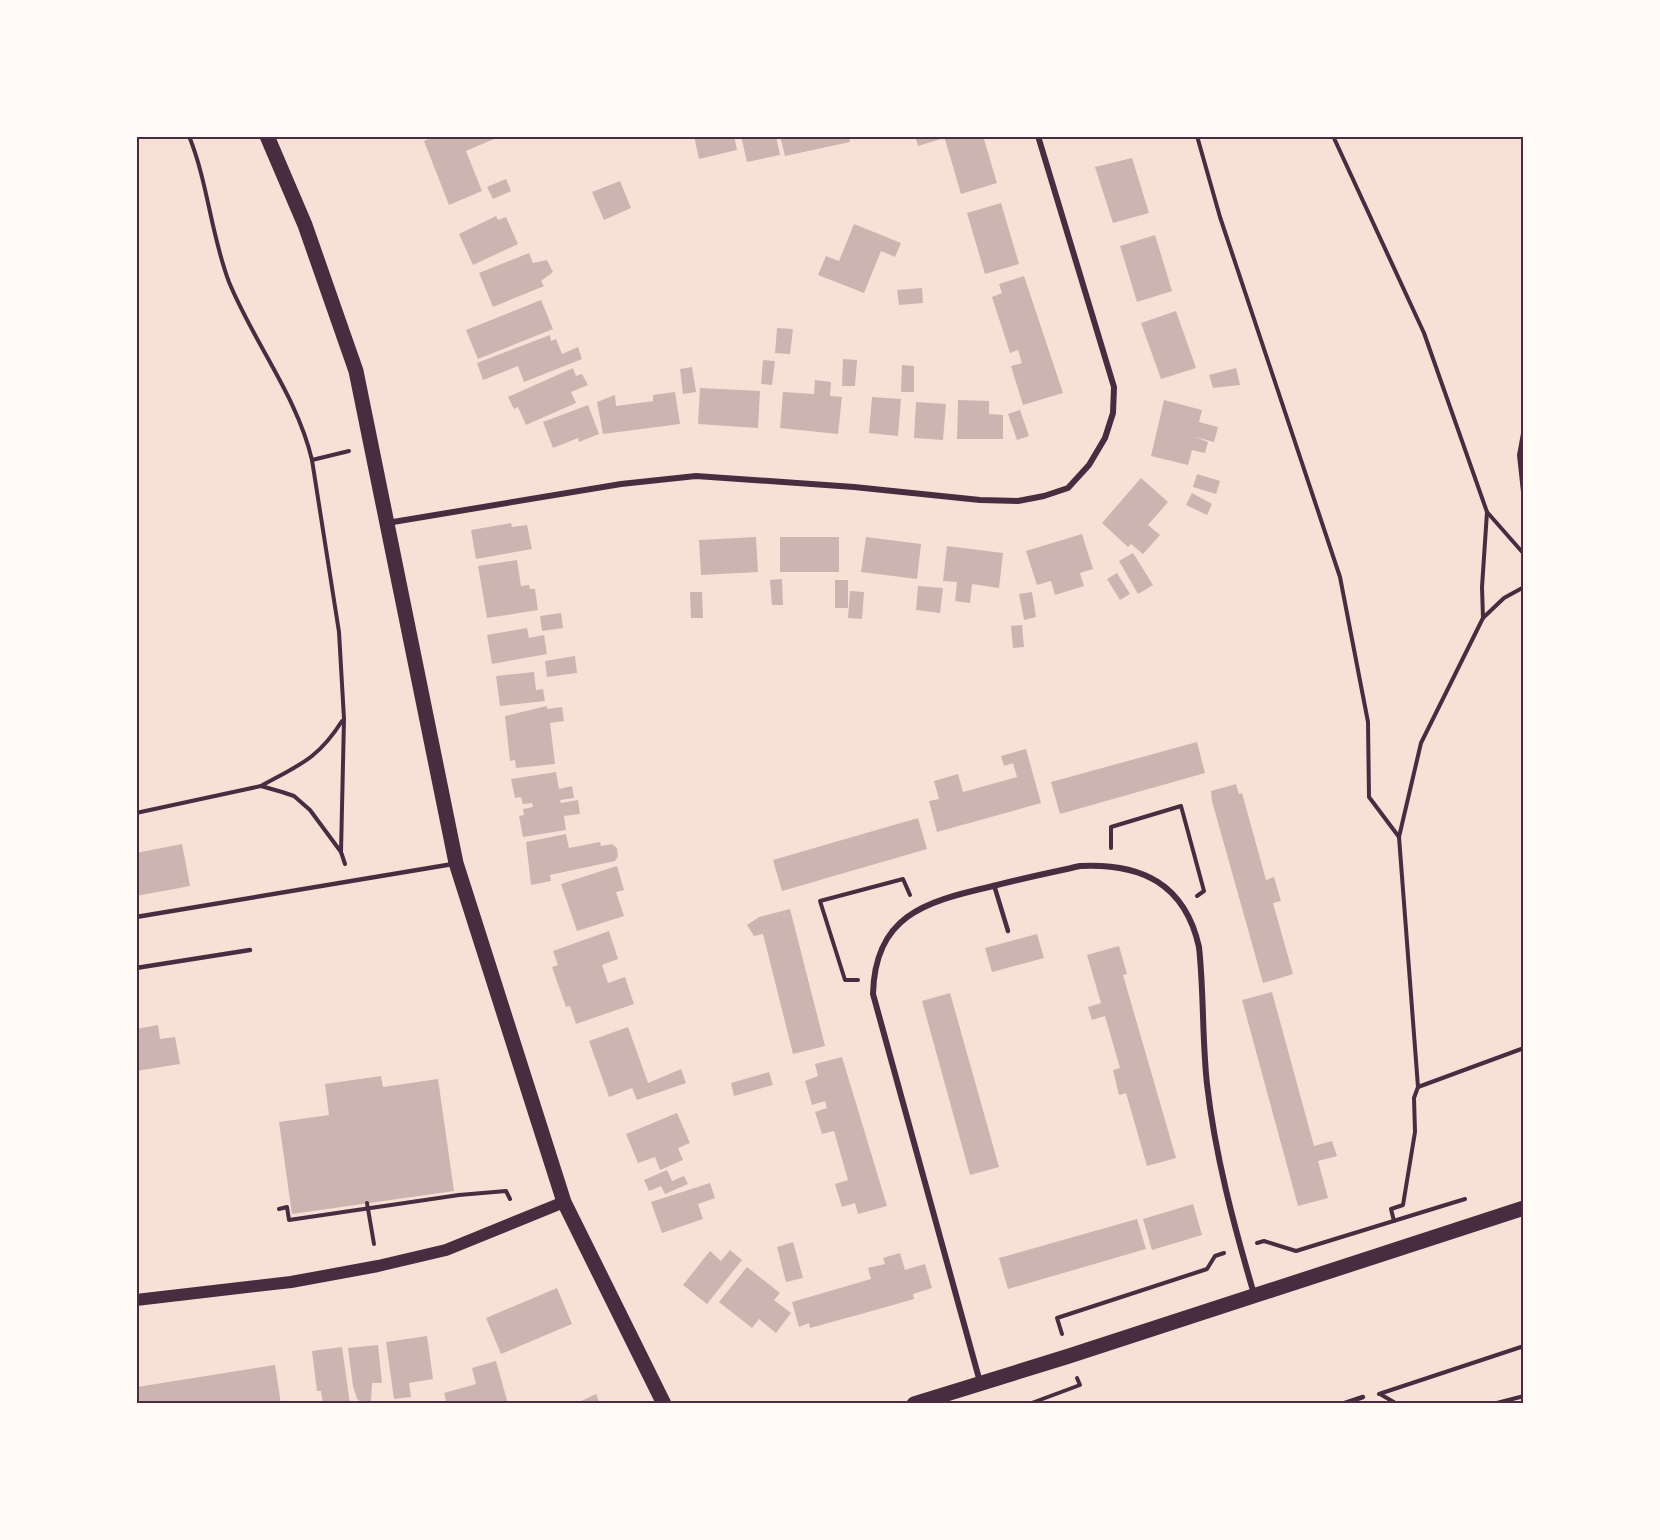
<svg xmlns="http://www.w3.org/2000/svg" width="1660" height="1540" font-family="Karla,sans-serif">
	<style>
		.building { fill: #ccb4b1 }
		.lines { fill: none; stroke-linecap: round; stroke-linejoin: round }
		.path { stroke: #4a2c40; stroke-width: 4 }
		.service { stroke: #4a2c40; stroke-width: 4.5 }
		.minor { stroke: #4a2c40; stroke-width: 6 }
		.secondary { stroke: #4a2c40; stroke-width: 12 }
		.primary { stroke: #4a2c40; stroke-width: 15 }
		.neatline { fill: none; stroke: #4a2c40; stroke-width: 2 }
	</style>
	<rect width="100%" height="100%" fill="#f7e1d7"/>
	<!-- building -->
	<g class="building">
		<path d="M 436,136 L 493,136 L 494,139 L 466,151 L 482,191 L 449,205 L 424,141 Z"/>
		<path d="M 694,136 L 734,136 L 737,150 L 699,159 Z"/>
		<path d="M 741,136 L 776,136 L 780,155 L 747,162 Z"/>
		<path d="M 780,136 L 849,136 L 850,142 L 785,156 Z"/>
		<path d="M 915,136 L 940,136 L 941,139 L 918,146 Z"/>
		<path d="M 944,136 L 983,136 L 997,183 L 961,194 Z"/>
		<path d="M 1132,158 L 1149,213 L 1113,223 L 1095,167 Z"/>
		<path d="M 506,179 L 511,191 L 493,199 L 487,187 Z"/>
		<path d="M 620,181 L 631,208 L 604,220 L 592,192 Z"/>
		<path d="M 1001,203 L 1019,264 L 985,274 L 967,213 Z"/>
		<path d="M 496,216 L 498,220 L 506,217 L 518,244 L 473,265 L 459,234 Z"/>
		<path d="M 854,224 L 901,243 L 895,257 L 881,251 L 864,293 L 818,275 L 826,256 L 839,261 Z"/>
		<path d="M 1155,235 L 1172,291 L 1137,302 L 1120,246 Z"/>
		<path d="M 529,253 L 533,263 L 547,260 L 553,272 L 541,281 L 544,286 L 493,307 L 479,273 Z"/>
		<path d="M 1024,276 L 1063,393 L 1023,405 L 1011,366 L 1022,363 L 1018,350 L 1010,353 L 992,297 L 1002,293 L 999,284 Z"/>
		<path d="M 922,288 L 923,303 L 899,305 L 897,290 Z"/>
		<path d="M 541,300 L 553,329 L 478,359 L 466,330 Z"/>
		<path d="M 1176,311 L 1196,368 L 1161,379 L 1141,323 Z"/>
		<path d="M 777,328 L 793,329 L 790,354 L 775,353 Z"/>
		<path d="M 550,335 L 551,341 L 556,339 L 562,354 L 578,347 L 582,359 L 524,382 L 518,366 L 483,380 L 477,363 Z"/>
		<path d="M 843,359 L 857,360 L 855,386 L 842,386 Z"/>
		<path d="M 763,360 L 775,361 L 772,385 L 761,384 Z"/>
		<path d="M 902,365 L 914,366 L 914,392 L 901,392 Z"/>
		<path d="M 692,367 L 696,392 L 683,394 L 680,369 Z"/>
		<path d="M 573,368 L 576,376 L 582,374 L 588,385 L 571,392 L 576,403 L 526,425 L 518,407 L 514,409 L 508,397 Z"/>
		<path d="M 1236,368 L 1240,385 L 1213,388 L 1209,375 Z"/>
		<path d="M 815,380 L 831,382 L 830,396 L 842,397 L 838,434 L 780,428 L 783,392 L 814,394 Z"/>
		<path d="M 700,388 L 760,391 L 758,428 L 698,424 Z"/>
		<path d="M 675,392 L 680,424 L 603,434 L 597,402 L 615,395 L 616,406 L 653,401 L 653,395 Z"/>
		<path d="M 872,397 L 901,399 L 898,436 L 869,433 Z"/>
		<path d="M 958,400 L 989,401 L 989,414 L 1003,415 L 1003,439 L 957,439 Z"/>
		<path d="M 1164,400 L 1202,410 L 1199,422 L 1218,427 L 1214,442 L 1195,437 L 1208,442 L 1205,453 L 1192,450 L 1188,465 L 1151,456 Z"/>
		<path d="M 916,402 L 946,404 L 943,440 L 914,438 Z"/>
		<path d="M 588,405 L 599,434 L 579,442 L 578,438 L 553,448 L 543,422 Z"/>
		<path d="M 1020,410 L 1029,436 L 1017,440 L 1008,414 Z"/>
		<path d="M 1197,474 L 1220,481 L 1216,494 L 1193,487 Z"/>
		<path d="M 1141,478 L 1168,502 L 1148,525 L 1160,535 L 1143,554 L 1131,544 L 1128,547 L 1102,523 Z"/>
		<path d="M 1192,493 L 1212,504 L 1207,515 L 1186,505 Z"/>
		<path d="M 511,523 L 512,527 L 527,525 L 532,549 L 476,559 L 471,530 Z"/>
		<path d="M 1082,534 L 1093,569 L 1080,573 L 1084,586 L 1055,595 L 1051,581 L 1037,585 L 1026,551 Z"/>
		<path d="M 756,537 L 758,572 L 701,575 L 699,540 Z"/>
		<rect x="780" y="537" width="59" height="35"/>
		<path d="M 866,537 L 921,544 L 917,579 L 861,572 Z"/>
		<path d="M 947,546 L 1003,553 L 999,588 L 972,584 L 970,603 L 955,601 L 957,582 L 943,581 Z"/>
		<path d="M 1133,553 L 1153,585 L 1138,594 L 1119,561 Z"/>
		<path d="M 517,560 L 521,586 L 529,585 L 530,589 L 535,589 L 538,610 L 487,618 L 478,566 Z"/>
		<path d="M 1117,573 L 1130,594 L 1120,600 L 1107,579 Z"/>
		<path d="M 782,579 L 783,605 L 772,605 L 770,580 Z"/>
		<rect x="835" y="580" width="13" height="28"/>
		<path d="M 918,586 L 943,588 L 940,613 L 916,610 Z"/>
		<path d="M 850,591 L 864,592 L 862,619 L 848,618 Z"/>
		<path d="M 690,592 L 702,592 L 703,618 L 691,618 Z"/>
		<path d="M 1032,592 L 1036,617 L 1024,620 L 1019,594 Z"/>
		<path d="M 561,613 L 563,628 L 542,631 L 540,616 Z"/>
		<path d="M 1022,625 L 1024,647 L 1013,648 L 1011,626 Z"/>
		<path d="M 527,628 L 529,638 L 544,635 L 547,654 L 492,664 L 487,635 Z"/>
		<path d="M 575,656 L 577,673 L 547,677 L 545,661 Z"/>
		<path d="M 534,672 L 536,690 L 543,689 L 545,701 L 500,706 L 496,676 Z"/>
		<path d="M 547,706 L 547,709 L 562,707 L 564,721 L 550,723 L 555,764 L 516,768 L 515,760 L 510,761 L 505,716 Z"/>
		<path d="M 1197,742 L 1205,773 L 1060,814 L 1051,782 Z"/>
		<path d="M 1026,749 L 1041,803 L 937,832 L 929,801 L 939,799 L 934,781 L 958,774 L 963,792 L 1017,777 L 1013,763 L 1004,766 L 1001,756 Z"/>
		<path d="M 556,772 L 559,789 L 572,786 L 574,798 L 560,800 L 561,803 L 578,800 L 580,814 L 564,816 L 566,830 L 523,837 L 519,816 L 524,815 L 523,809 L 533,807 L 532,803 L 523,804 L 521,797 L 515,798 L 511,779 Z"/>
		<path d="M 1236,784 L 1239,794 L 1242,793 L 1266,880 L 1274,877 L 1281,901 L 1273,903 L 1293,974 L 1263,983 L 1212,801 L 1211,791 Z"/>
		<path d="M 918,818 L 927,849 L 782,891 L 773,860 Z"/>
		<path d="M 566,834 L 569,848 L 600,842 L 601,846 L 612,844 L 617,848 L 618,856 L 615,861 L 550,875 L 551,881 L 531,885 L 526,842 Z"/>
		<path d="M 182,844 L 190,886 L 136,896 L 136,853 Z"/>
		<path d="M 617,866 L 624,890 L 616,892 L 624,916 L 577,931 L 561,884 Z"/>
		<path d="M 790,909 L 825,1046 L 793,1054 L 763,934 L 754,936 L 747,925 L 759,917 Z"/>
		<path d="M 609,931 L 618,959 L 602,965 L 608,983 L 625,977 L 634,1004 L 576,1024 L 570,1006 L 566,1007 L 552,967 L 558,965 L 553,951 Z"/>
		<path d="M 1037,934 L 1044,958 L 992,972 L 985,948 Z"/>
		<path d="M 1119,946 L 1127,974 L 1123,975 L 1176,1158 L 1147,1166 L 1126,1093 L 1119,1095 L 1113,1070 L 1120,1068 L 1105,1016 L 1092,1020 L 1088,1007 L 1101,1003 L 1087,955 Z"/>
		<path d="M 1272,992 L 1314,1146 L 1332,1141 L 1337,1156 L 1318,1161 L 1328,1198 L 1298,1206 L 1242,1000 Z"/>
		<path d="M 950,993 L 999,1167 L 970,1175 L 922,1001 Z"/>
		<path d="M 158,1025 L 160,1039 L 175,1037 L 180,1064 L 136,1071 L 136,1029 Z"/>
		<path d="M 628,1027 L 648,1083 L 681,1069 L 686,1083 L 637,1100 L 632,1088 L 609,1097 L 589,1041 Z"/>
		<path d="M 842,1057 L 887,1206 L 858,1214 L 855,1203 L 842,1207 L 835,1184 L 848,1180 L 834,1131 L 822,1134 L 815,1112 L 827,1108 L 825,1101 L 812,1105 L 805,1081 L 818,1076 L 815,1064 Z"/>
		<path d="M 769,1072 L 773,1085 L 734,1096 L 731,1083 Z"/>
		<path d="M 381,1076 L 383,1087 L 438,1079 L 454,1191 L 292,1214 L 279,1122 L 329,1115 L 325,1084 Z"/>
		<path d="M 677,1113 L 690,1143 L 678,1148 L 683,1160 L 660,1170 L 655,1157 L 638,1163 L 626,1134 Z"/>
		<path d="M 667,1170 L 672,1181 L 684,1176 L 688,1184 L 665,1194 L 661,1186 L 649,1191 L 644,1180 Z"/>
		<path d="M 710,1183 L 715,1198 L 698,1204 L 703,1219 L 662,1233 L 651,1202 Z"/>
		<path d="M 1193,1204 L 1202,1235 L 1152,1250 L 1143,1219 Z"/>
		<path d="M 1137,1219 L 1146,1249 L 1008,1289 L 999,1258 Z"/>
		<path d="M 793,1242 L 803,1278 L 786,1282 L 777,1247 Z"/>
		<path d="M 730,1250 L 742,1260 L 707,1304 L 683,1285 L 710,1251 L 721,1261 Z"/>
		<path d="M 900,1253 L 905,1270 L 925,1264 L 932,1288 L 913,1294 L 914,1299 L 879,1309 L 810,1328 L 809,1323 L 799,1327 L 792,1302 L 871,1279 L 868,1268 L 885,1264 L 883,1258 Z"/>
		<path d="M 747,1267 L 780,1293 L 774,1300 L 791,1313 L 776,1333 L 759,1319 L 752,1328 L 719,1302 Z"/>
		<path d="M 557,1288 L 572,1324 L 501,1354 L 486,1318 Z"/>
		<path d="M 427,1336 L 433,1379 L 409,1383 L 411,1397 L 394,1399 L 386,1342 Z"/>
		<path d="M 378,1345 L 382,1383 L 372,1383 L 371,1402 L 363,1403 L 357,1399 L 353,1386 L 348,1348 Z"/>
		<path d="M 342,1347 L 350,1404 L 323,1404 L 321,1391 L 317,1391 L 312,1351 Z"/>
		<path d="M 496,1361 L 508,1404 L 447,1404 L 444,1393 L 476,1384 L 472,1368 Z"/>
		<path d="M 275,1365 L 281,1404 L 140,1404 L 137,1387 Z"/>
		<path d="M 596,1394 L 600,1404 L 575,1404 Z"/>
	</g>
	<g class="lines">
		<!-- path -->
		<g class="path">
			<path d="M 189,136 C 208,183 211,235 229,282 C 254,343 297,396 312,460 L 339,632 L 344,719 L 341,852"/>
			<path d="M 1197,136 L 1220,217 L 1340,577 L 1368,722 L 1369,797 L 1399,837"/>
			<path d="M 1333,136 L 1424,333 L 1487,512 L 1524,554"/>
			<path d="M 1523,136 L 1524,137"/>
			<path d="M 1524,428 L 1519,455 L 1524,501"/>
			<path d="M 312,460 L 349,451"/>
			<path d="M 1484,617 L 1504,598 L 1524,587"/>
			<path d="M 261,786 C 299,765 318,759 342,721"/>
			<path d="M 136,813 L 261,786 L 282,792 L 294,796 L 310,810 L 341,852 L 345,864"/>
			<path d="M 1111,848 L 1111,827 L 1181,806 L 1204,891 L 1197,896"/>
			<path d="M 858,980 L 845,980 L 820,901 L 903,879 L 910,895"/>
			<path d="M 1418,1087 L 1524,1048"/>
			<path d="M 367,1203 L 374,1244"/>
			<path d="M 279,1209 L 287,1207 L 289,1220 L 459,1195 L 506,1191 L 510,1199"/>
			<path d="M 1394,1221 L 1391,1209 L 1403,1205 L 1415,1132 L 1414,1098 L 1418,1087 L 1399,837 L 1421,743 L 1483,618 L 1482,587 L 1487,512"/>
			<path d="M 1257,1243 L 1264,1241 L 1296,1251 L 1465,1199"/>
			<path d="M 1062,1334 L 1057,1318 L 1207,1269 L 1215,1256 L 1224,1253"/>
			<path d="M 1379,1394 L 1524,1346"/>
			<path d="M 1380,1394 L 1397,1404"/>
			<path d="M 1029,1404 L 1080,1385 L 1077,1378"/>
			<path d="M 1493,1404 L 1524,1396"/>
		</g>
		<!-- service -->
		<g class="service">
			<path d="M 994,885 L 1008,931"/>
			<path d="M 136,917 L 453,864"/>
			<path d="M 136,968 L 250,950"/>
			<path d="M 1342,1404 L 1363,1397"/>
		</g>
		<!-- minor -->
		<g class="minor">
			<path d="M 387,523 L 621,484 L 696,476 L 854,487 L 980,500 L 1018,501 L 1044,496 L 1068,488 L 1089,465 L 1105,438 L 1113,413 L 1114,387 L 1038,136"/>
			<path d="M 980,1382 L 873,994 C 875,916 924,902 989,887 C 1019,879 1049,873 1080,866 C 1142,863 1185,884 1199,947 C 1204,993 1202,1039 1207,1084 C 1215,1155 1234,1226 1254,1294"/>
		</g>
		<!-- secondary -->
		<path class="secondary" d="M 136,1300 L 291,1282 L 378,1266 L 446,1250 L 564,1202"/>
		<!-- primary -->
		<g class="primary">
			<path d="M 267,136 L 305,225 L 356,371 L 456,863 L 564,1202 L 664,1404"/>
			<path d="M 914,1404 L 1069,1356 L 1524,1208"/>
		</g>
	</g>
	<!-- border -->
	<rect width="1660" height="1540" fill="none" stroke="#fffaf5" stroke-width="276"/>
	<rect x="138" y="138" width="1384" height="1264" class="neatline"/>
</svg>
